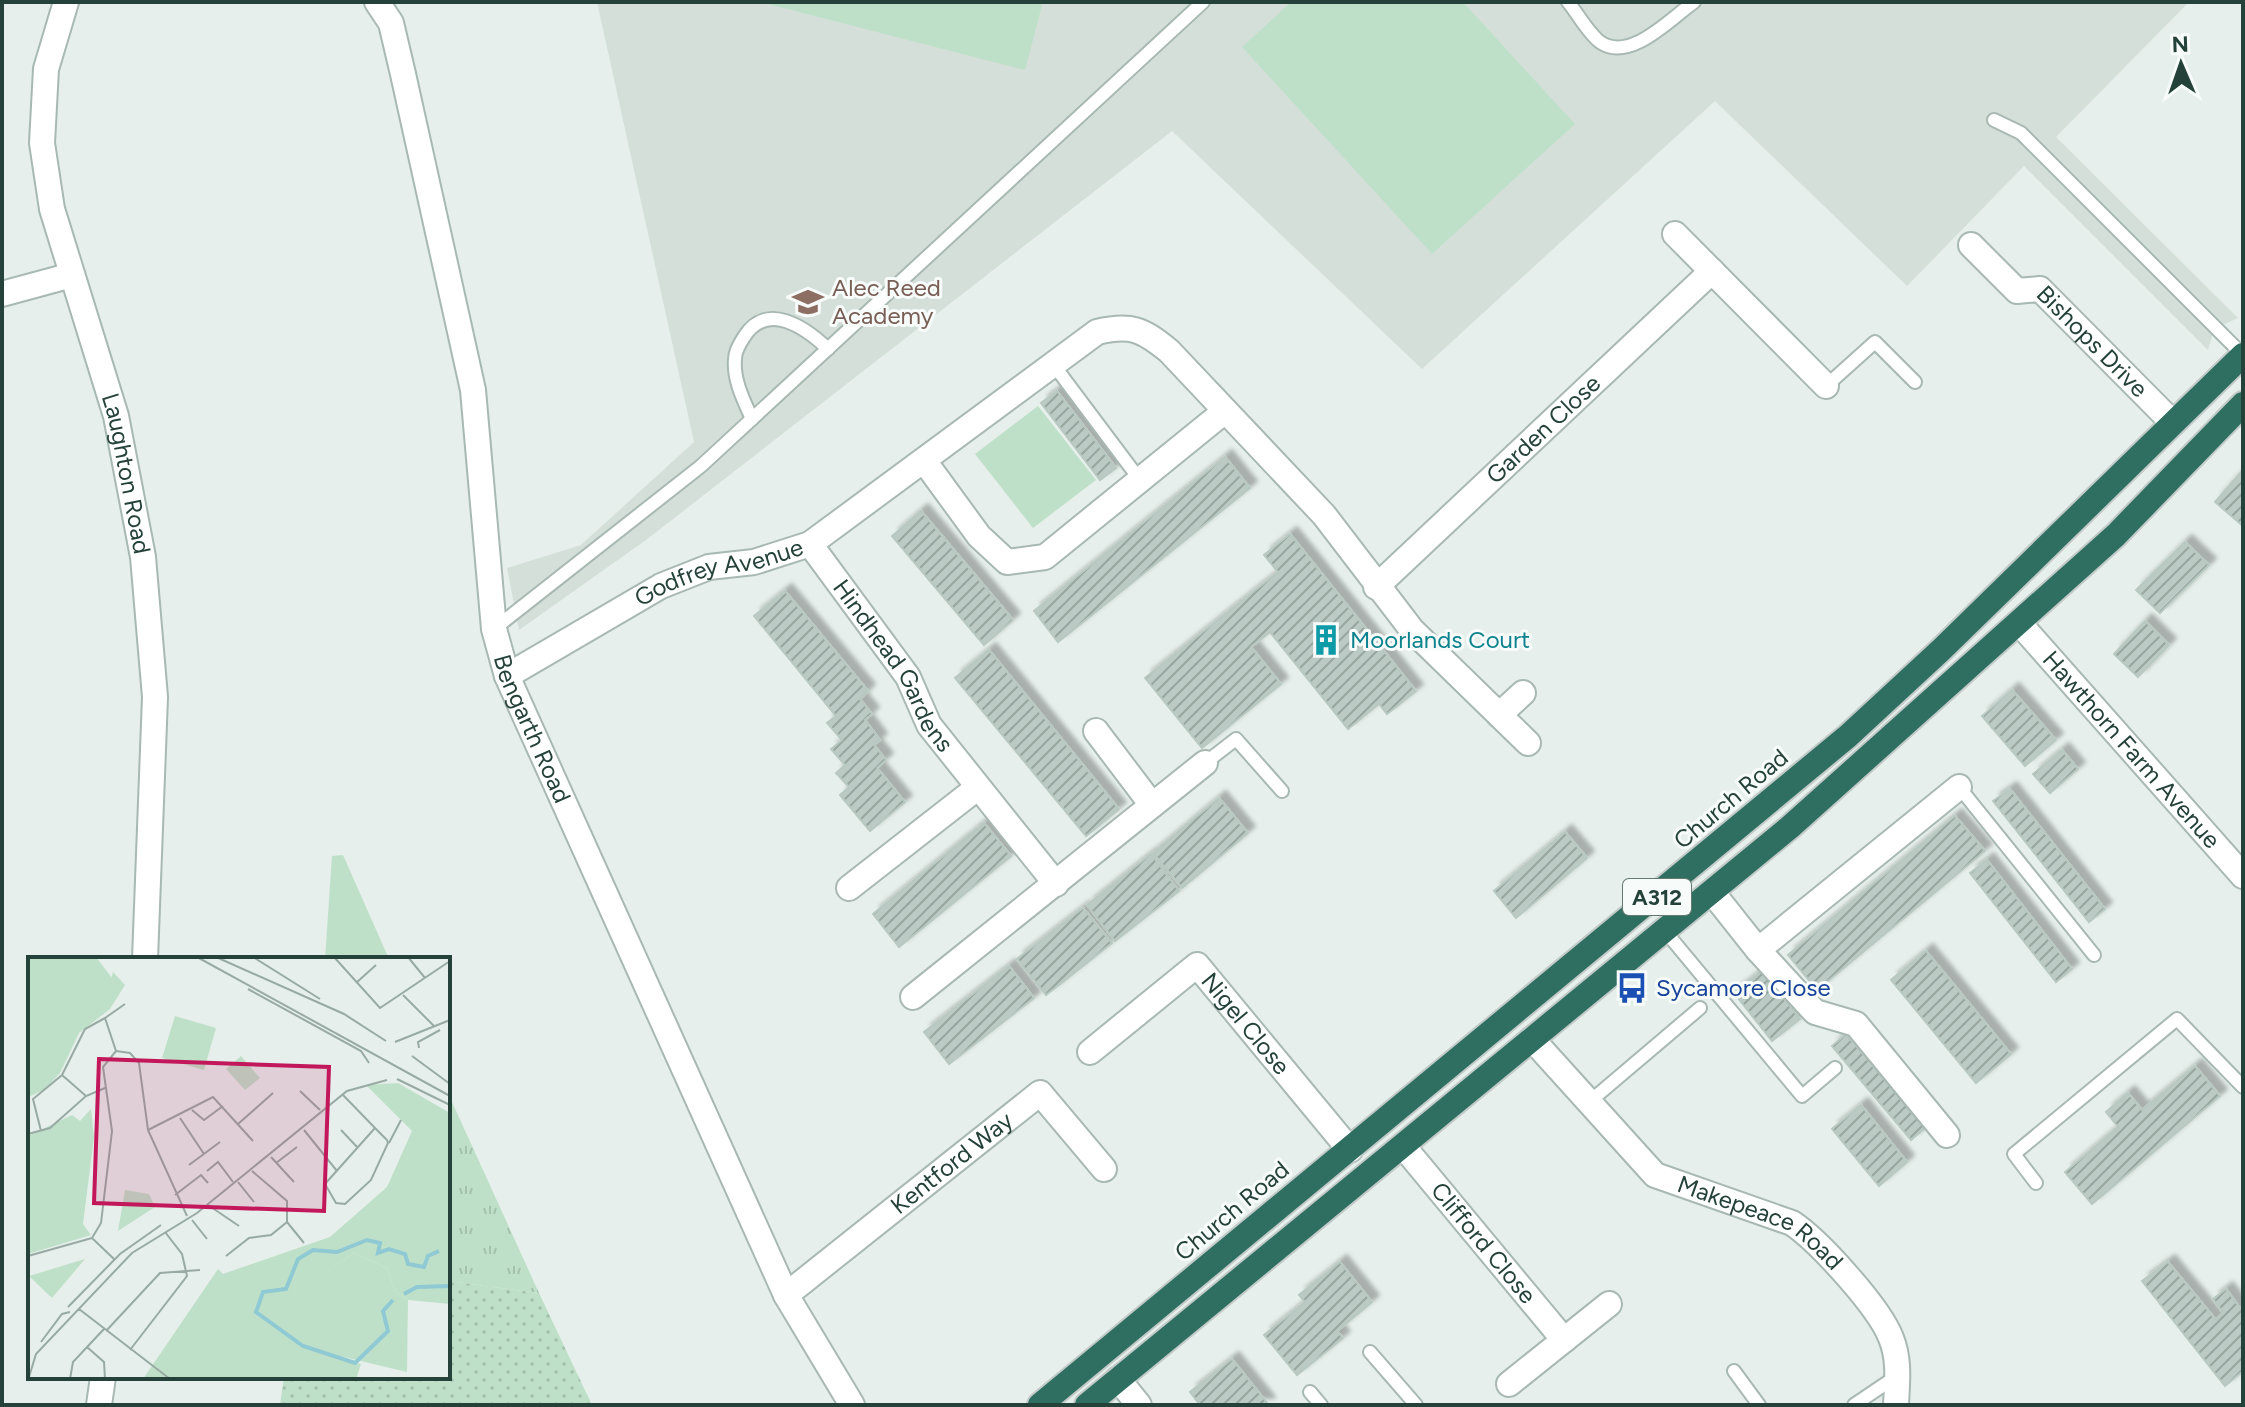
<svg xmlns="http://www.w3.org/2000/svg" width="2245" height="1407" font-family="Figtree,sans-serif">
	<style>
		.built { fill: #d4dfda }
		.grass { fill: #bfe0c8 }
		.park { fill: url(#park-tufts) }
		.garden { fill: url(#garden-dots) }
		.building { fill: url(#building-hatch); stroke: #b8c9c2; stroke-width: 2; filter: url(#shadow) }
		.lines { fill: none; stroke-linecap: round; stroke-linejoin: round }
		.lane-casing { stroke: #a8b8b2; stroke-width: 16 }
		.street-casing { stroke: #a8b8b2; stroke-width: 28 }
		.highway-casing { stroke: #c2cac8; stroke-width: 28 }
		.lane { stroke: #fff; stroke-width: 12 }
		.street { stroke: #fff; stroke-width: 24 }
		.highway { stroke: #2f6f62; stroke-width: 24 }
		.labels { text-anchor: middle; stroke-width: 6; stroke-linejoin: round; paint-order: stroke }
		.shield { fill: #f7fbf9; stroke: #637a73; stroke-width: 2 }
		.shield-label { font-size: 22px; font-weight: bold; fill: #24423a }
		.education-label { font-size: 24px; fill: #785e54; stroke: #f7fbf9; text-anchor: start }
		.street-label { font-size: 24px; fill: #24423a; stroke: #f7fbf9 }
		.culture-label { font-size: 24px; fill: #0d838f; stroke: #f7fbf9; text-anchor: start }
		.transit-label { font-size: 24px; fill: #164399; stroke: #f7fbf9; text-anchor: start }
		.inset-river { fill: none; stroke: #8ec9d4; stroke-width: 4 }
		.inset-road { fill: none; stroke: #98aaa4; stroke-width: 2 }
		.view { fill: #c2185b; fill-opacity: 0.15; stroke: #c2185b; stroke-width: 4 }
		.inset-edge { fill: none; stroke: #24423a; stroke-width: 4 }
	</style>
	<defs>
		<pattern id="park-tufts" width="24" height="20" patternUnits="userSpaceOnUse" patternTransform="scale(2)"><rect width="24" height="20" fill="#bfe0c8"/><path d="M3 7l-1-3M5 7V3M7 7l1-3M15 17l-1-3M17 17v-4M19 17l1-3" fill="none" stroke="#a4c1ad"/></pattern>
		<pattern id="garden-dots" width="8" height="8" patternUnits="userSpaceOnUse" patternTransform="scale(2)"><rect width="8" height="8" fill="#bfe0c8"/><path d="M2 2h.1M6 6h.1" fill="none" stroke="#a4c1ad" stroke-width="1.8" stroke-linecap="round"/></pattern>
		<pattern id="building-hatch" width="6" height="6" patternUnits="userSpaceOnUse" patternTransform="scale(2)"><rect width="6" height="6" fill="#bbcac4"/><path d="M-1 1l2-2M0 6l6-6M5 7l2-2" fill="none" stroke="#98a6a0"/></pattern>
		<filter id="shadow"><feDropShadow dx="7" dy="-7" stdDeviation="2" flood-color="#0004"/></filter>
	</defs>
	<rect width="100%" height="100%" fill="#e6efeb"/>
	<!-- built -->
	<path class="built" d="M 597,2 L 2189,2 L 2056,137 L 2238,318 L 2214,329 L 2208,350 L 2024,166 L 1907,286 L 1715,101 L 1422,369 L 1172,131 L 646,540 L 519,630 L 507,568 L 581,545 L 694,442 Z"/>
	<!-- grass -->
	<g class="grass">
		<path d="M 760,2 L 1043,2 L 1025,70 Z"/>
		<path d="M 1291,2 L 1463,2 L 1575,124 L 1432,254 L 1242,47 Z"/>
		<path d="M 1038,406 L 1096,480 L 1033,528 L 975,454 Z"/>
		<path d="M 343,855 L 389,959 L 325,959 L 332,856 Z"/>
	</g>
	<!-- park -->
	<path class="park" d="M 452,1102 L 539,1293 L 448,1281 L 448,1105 Z"/>
	<!-- garden -->
	<path class="garden" d="M 448,1281 L 539,1293 L 592,1405 L 280,1405 L 284,1377 L 448,1377 Z"/>
	<!-- building -->
	<g class="building">
		<path d="M 1057,391 L 1116,468 L 1100,480 L 1041,403 Z"/>
		<path d="M 1225,457 L 1250,488 L 1058,642 L 1034,611 Z"/>
		<path d="M 2243,470 L 2243,526 L 2215,502 Z"/>
		<path d="M 921,511 L 1013,620 L 984,645 L 892,536 Z"/>
		<path d="M 1290,534 L 1416,691 L 1387,714 L 1379,704 L 1348,729 L 1270,632 L 1251,647 L 1281,684 L 1202,748 L 1145,678 L 1278,572 L 1264,555 Z"/>
		<path d="M 2185,542 L 2209,565 L 2160,613 L 2136,590 Z"/>
		<path d="M 785,591 L 868,691 L 860,699 L 872,714 L 865,720 L 880,740 L 874,745 L 886,760 L 877,768 L 905,802 L 870,831 L 840,795 L 849,787 L 836,773 L 845,765 L 831,749 L 842,740 L 827,723 L 836,716 L 754,616 Z"/>
		<path d="M 2145,621 L 2169,645 L 2138,677 L 2114,654 Z"/>
		<path d="M 989,650 L 1119,809 L 1086,836 L 955,678 Z"/>
		<path d="M 2012,690 L 2056,740 L 2025,766 L 1982,716 Z"/>
		<path d="M 2062,750 L 2078,769 L 2050,793 L 2033,774 Z"/>
		<path d="M 2010,789 L 2105,909 L 2089,922 L 1993,801 Z"/>
		<path d="M 1219,798 L 1248,833 L 1182,888 L 1153,853 Z"/>
		<path d="M 1955,816 L 1985,851 L 1817,990 L 1788,955 Z"/>
		<path d="M 984,823 L 1011,856 L 899,947 L 873,914 Z"/>
		<path d="M 1565,832 L 1587,858 L 1516,918 L 1494,891 Z"/>
		<path d="M 1151,854 L 1179,891 L 1115,941 L 1087,905 Z"/>
		<path d="M 1987,860 L 2072,969 L 2056,982 L 1970,873 Z"/>
		<path d="M 1083,908 L 1112,943 L 1046,995 L 1017,959 Z"/>
		<path d="M 1926,951 L 2011,1054 L 1976,1083 L 1891,980 Z"/>
		<path d="M 1009,966 L 1034,998 L 949,1064 L 924,1032 Z"/>
		<path d="M 1762,971 L 1800,1019 L 1772,1041 L 1734,993 Z"/>
		<path d="M 1846,1034 L 1925,1128 L 1911,1140 L 1832,1046 Z"/>
		<path d="M 2195,1066 L 2220,1096 L 2092,1204 L 2065,1172 L 2118,1127 L 2106,1112 L 2128,1093 L 2142,1110 Z"/>
		<path d="M 1861,1105 L 1907,1162 L 1879,1186 L 1832,1129 Z"/>
		<path d="M 1340,1262 L 1372,1302 L 1337,1331 L 1343,1338 L 1297,1375 L 1264,1335 L 1305,1302 L 1299,1295 Z"/>
		<path d="M 2168,1262 L 2216,1320 L 2223,1313 L 2213,1299 L 2226,1289 L 2243,1312 L 2243,1371 L 2225,1386 L 2142,1281 Z"/>
		<path d="M 1232,1359 L 1268,1404 L 1266,1405 L 1200,1405 L 1190,1392 Z"/>
	</g>
	<g class="lines">
		<defs>
			<g id="lane">
				<path d="M 1568,2 C 1578,14 1588,33 1600,42 C 1630,63 1671,18 1694,2"/>
				<path d="M 1994,120 L 2021,133 L 2243,355"/>
				<path d="M 1053,364 L 1140,480"/>
				<path d="M 1826,386 L 1875,342 L 1915,382"/>
				<path d="M 752,419 C 744,401 733,380 735,359 C 735,351 740,343 744,337 C 767,300 806,328 828,349"/>
				<path d="M 494,629 L 701,466 L 1203,2"/>
				<path d="M 1205,763 L 1236,739 L 1282,791"/>
				<path d="M 1959,787 L 2094,955"/>
				<path d="M 1665,931 L 1802,1096 L 1835,1068"/>
				<path d="M 1588,1103 L 1700,1008"/>
				<path d="M 2036,1183 L 2014,1154 L 2177,1019 L 2243,1087"/>
				<path d="M 1370,1352 L 1416,1405"/>
				<path d="M 1734,1371 L 1759,1405"/>
				<path d="M 1310,1392 L 1321,1405"/>
				<path d="M 1854,1405 L 1897,1376"/>
			</g>
			<g id="street">
				<path id="s1" d="M 66,2 L 46,69 L 42,143 L 52,209 L 116,416 L 143,557 L 155,697 L 145,959"/>
				<path id="s2" d="M 377,2 L 391,23 L 403,74 L 473,390 L 494,629 L 507,676 L 786,1295 L 852,1405"/>
				<path d="M 1675,234 L 1826,386"/>
				<path id="s3" d="M 1971,245 L 2017,291 L 2040,289 L 2173,423"/>
				<path d="M 2,294 L 72,275"/>
				<path d="M 925,462 L 979,536 L 1007,562 L 1045,557 L 1225,411"/>
				<path id="s4" d="M 810,544 L 908,677 L 929,725 L 1056,884"/>
				<path id="s5" d="M 1376,587 L 1712,271"/>
				<path id="s6" d="M 2020,624 L 2243,876"/>
				<path id="s7" d="M 507,676 L 661,586 L 709,567 L 754,562 L 810,544 L 1097,332 C 1131,324 1142,329 1169,351 L 1324,515 L 1412,630 L 1528,743"/>
				<path d="M 1499,715 L 1523,693"/>
				<path d="M 1096,731 L 1152,805"/>
				<path d="M 849,888 L 977,788"/>
				<path d="M 1712,892 L 1758,950 L 1815,1012 L 1856,1024 L 1947,1135"/>
				<path d="M 1758,950 L 1959,787"/>
				<path d="M 913,997 L 1205,763"/>
				<path id="s8" d="M 1532,1039 L 1655,1175 L 1792,1223 C 1819,1241 1879,1307 1891,1338 C 1900,1360 1897,1382 1896,1405"/>
				<path id="s9" d="M 1090,1052 L 1197,965 L 1350,1150"/>
				<path id="s10" d="M 1403,1146 L 1564,1340"/>
				<path id="s11" d="M 786,1295 L 1040,1093 L 1104,1169"/>
				<path d="M 1118,1379 L 1139,1405"/>
				<path d="M 1509,1384 L 1609,1304"/>
				<path d="M 99,1405 L 103,1377"/>
			</g>
			<g id="highway">
				<path d="M 1040,1405 L 1848,736 L 1941,650 L 2243,355"/>
				<path d="M 1087,1405 L 1790,827 L 2116,535 L 2243,404"/>
			</g>
		</defs>
		<!-- lane casing -->
		<use href="#lane" class="lane-casing"/>
		<!-- street casing -->
		<use href="#street" class="street-casing"/>
		<!-- highway casing -->
		<use href="#highway" class="highway-casing"/>
		<!-- lane -->
		<use href="#lane" class="lane"/>
		<!-- street -->
		<use href="#street" class="street"/>
		<!-- highway -->
		<use href="#highway" class="highway"/>
	</g>
	<!-- icons -->
	<defs>
		<symbol id="school-bare" viewBox="-9 -9 18 18"><path d="M0-5L7-2L0 1L-7-2ZM-4 1L0 2.5L4 1V4Q0 6-4 4Z" fill="#8d6e63" stroke="#f7fbf9" stroke-width="2.5" paint-order="stroke"/></symbol>
		<symbol id="building-bare" viewBox="-9 -9 18 18"><path d="M-4-6H4V6H1V3H-1V6H-4ZM-2.5-4.3h1.7v1.8h-1.7ZM.8-4.3h1.7v1.8H.8ZM-2.5-1h1.7V.8h-1.7ZM.8-1h1.7V.8H.8Z" fill="#0f9aa8" stroke="#f7fbf9" stroke-width="2.5" paint-order="stroke"/></symbol>
		<symbol id="bus-bare" viewBox="-9 -9 18 18"><path d="M-5-6H5V4H4V6H2V4H-2V6H-4V4H-5ZM-3.5-4V0h7V-4ZM-3.5 1.2v1.5H-2V1.2ZM2 1.2v1.5H3.5V1.2Z" fill="#1a4fb4" stroke="#f7fbf9" stroke-width="2.5" paint-order="stroke"/></symbol>
	</defs>
	<g fill-rule="evenodd">
		<use href="#school-bare" x="786" y="280" width="44" height="44"/>
		<use href="#building-bare" x="1304" y="618" width="44" height="44"/>
		<use href="#bus-bare" x="1610" y="966" width="44" height="44"/>
	</g>
	<g class="labels">
		<!-- shield labels -->
		<rect class="shield" x="1623" y="879" width="68" height="36" rx="6"/>
		<g class="shield-label">
			<text x="1657" y="905">A312</text>
		</g>
		<!-- education labels -->
		<g class="education-label">
			<text x="832" y="296">Alec Reed<tspan x="832" dy="28">Academy</tspan></text>
		</g>
		<!-- street labels -->
		<g class="street-label">
			<text dy="8" stroke="none"><textPath href="#s3" startOffset="162">Bishops Drive</textPath></text>
			<text dy="8" stroke="none"><textPath href="#s5" startOffset="230">Garden Close</textPath></text>
			<text dy="8" stroke="none"><textPath href="#s1" startOffset="486">Laughton Road</textPath></text>
			<text dy="8" stroke="none"><textPath href="#s7" startOffset="238">Godfrey Avenue</textPath></text>
			<text dy="8" stroke="none"><textPath href="#s4" startOffset="148">Hindhead Gardens</textPath></text>
			<text dy="8" stroke="none"><textPath href="#s2" startOffset="748">Bengarth Road</textPath></text>
			<text dy="8" stroke="none"><textPath href="#s6" startOffset="168">Hawthorn Farm Avenue</textPath></text>
			<text transform="translate(1731 799) rotate(-40)" y="8">Church Road</text>
			<text dy="8" stroke="none"><textPath href="#s9" startOffset="214">Nigel Close</textPath></text>
			<text dy="8" stroke="none"><textPath href="#s11" startOffset="212">Kentford Way</textPath></text>
			<text transform="translate(1232 1211) rotate(-40)" y="8">Church Road</text>
			<text dy="8" stroke="none"><textPath href="#s8" startOffset="300">Makepeace Road</textPath></text>
			<text dy="8" stroke="none"><textPath href="#s10" startOffset="126">Clifford Close</textPath></text>
		</g>
		<!-- culture labels -->
		<g class="culture-label">
			<text x="1350" y="648">Moorlands Court</text>
		</g>
		<!-- transit labels -->
		<g class="transit-label">
			<text x="1656" y="996">Sycamore Close</text>
		</g>
	</g>
	<!-- overview -->
	<g transform="translate(28 957)">
		<rect width="422" height="422" fill="#e6efeb"/>
		<path d="M 0,0 L 68,0 L 93,33 L 52,70 L 20,131 L 0,140 ZM 147,59 L 188,71 L 176,113 L 134,101 ZM 213,99 L 232,121 L 217,133 L 198,112 ZM 326,296 L 359,311 L 367,334 L 380,343 L 379,415 L 278,391 L 232,360 Z" fill="#bfe0c8"/>
		<path d="M 85,15 L 97,28 L 82,52 L 51,76 L 32,116 L 20,129 L 0,139 L 0,129 L 29,110 L 52,57 L 77,43 Z" fill="#bfe0c8"/>
		<path d="M 370,126 L 422,156 L 422,347 L 380,343 L 367,334 L 359,311 L 326,296 L 235,359 L 278,391 L 333,407 L 328,422 L 115,422 L 190,312 L 195,317 L 302,280 L 359,230 L 384,174 L 338,128 ZM 63,152 L 66,180 L 55,267 L 63,278 L 0,297 L 0,179 L 44,158 L 52,164 Z" fill="#bfe0c8"/>
		<path d="M 97,233 L 121,237 L 127,250 L 90,274 ZM 57,302 L 24,341 L 1,319 Z" fill="#bfe0c8"/>
		<path class="inset-river" d="M 376,337 L 389,330 L 422,329M 365,343 L 355,354 L 360,374 L 327,406 L 275,389 L 228,355 L 235,335 L 258,332 L 270,302 L 285,293 L 309,295 L 339,283 L 352,286 L 350,296 L 361,292 L 377,297 L 380,307 L 396,310 L 400,299 L 411,294"/>
		<path class="inset-road" d="M 169,0 L 422,139M 188,0 L 316,57 L 358,84M 225,0 L 292,42M 306,0 L 352,51 L 422,4M 380,0 L 397,21M 328,26 L 348,8M 220,32 L 333,94 L 341,106M 375,38 L 406,69M 77,61 L 88,94M 77,61 L 97,47M 367,85 L 422,63M 391,91 L 390,85 L 412,73M 88,94 L 102,96 L 111,106 L 120,173 L 159,259M 384,99 L 422,127M 34,118 L 58,139M 369,122 L 422,148M 272,134 L 292,153M 315,138 L 347,171 L 359,183 L 360,186 L 343,223 L 317,247 L 308,246 L 297,227 L 347,171M 164,153 L 176,163 L 195,149M 152,161 L 176,197M 210,167 L 245,136M 120,173 L 185,140 L 225,184M 276,173 L 309,214M 313,173 L 330,191M 13,174 L 5,142 L 34,118 L 57,72 L 77,61M 0,177 L 22,171 L 58,139 L 77,131M 361,186 L 373,163M 243,200 L 266,225M 248,206 L 269,190M 161,208 L 192,185M 179,214 L 190,205 L 205,225M 210,225 L 226,245M 147,238 L 173,218 L 180,226M 180,248 L 211,269M 164,263 L 179,282M 259,265 L 276,286M 64,281 L 73,266 L 84,174 L 75,110 L 88,94M 64,281 L 86,302M 0,299 L 64,281M 198,299 L 221,281 L 243,278 L 259,265 L 259,244 L 224,214M 40,350 L 92,297 L 133,268M 51,352 L 142,422M 78,374 L 132,316 L 172,313M 13,385 L 34,357 L 42,355M 59,390 L 76,405 L 77,422M 102,393 L 159,319 L 154,297 L 137,275M 1,420 L 8,397 L 104,296 L 169,256 L 319,134 L 359,123M 42,422 L 45,405 L 76,372"/>
		<path class="view" d="M 71,102 L 301,110 L 296,254 L 66,246 Z"/>
		<rect width="422" height="422" class="inset-edge"/>
	</g>
	<!-- border -->
	<rect width="2245" height="1407" fill="none" stroke="#24423a" stroke-width="8"/>
	<!-- north arrow -->
	<g transform="translate(2181 64) rotate(358)" stroke="#f7fbf9" stroke-width="6" paint-order="stroke">
	<path d="M0-6L14 30L0 20L-14 30Z" fill="#24423a"/>
	<text y="-12" font-size="22" font-weight="bold" text-anchor="middle" fill="#24423a">N</text>
	</g>
</svg>
